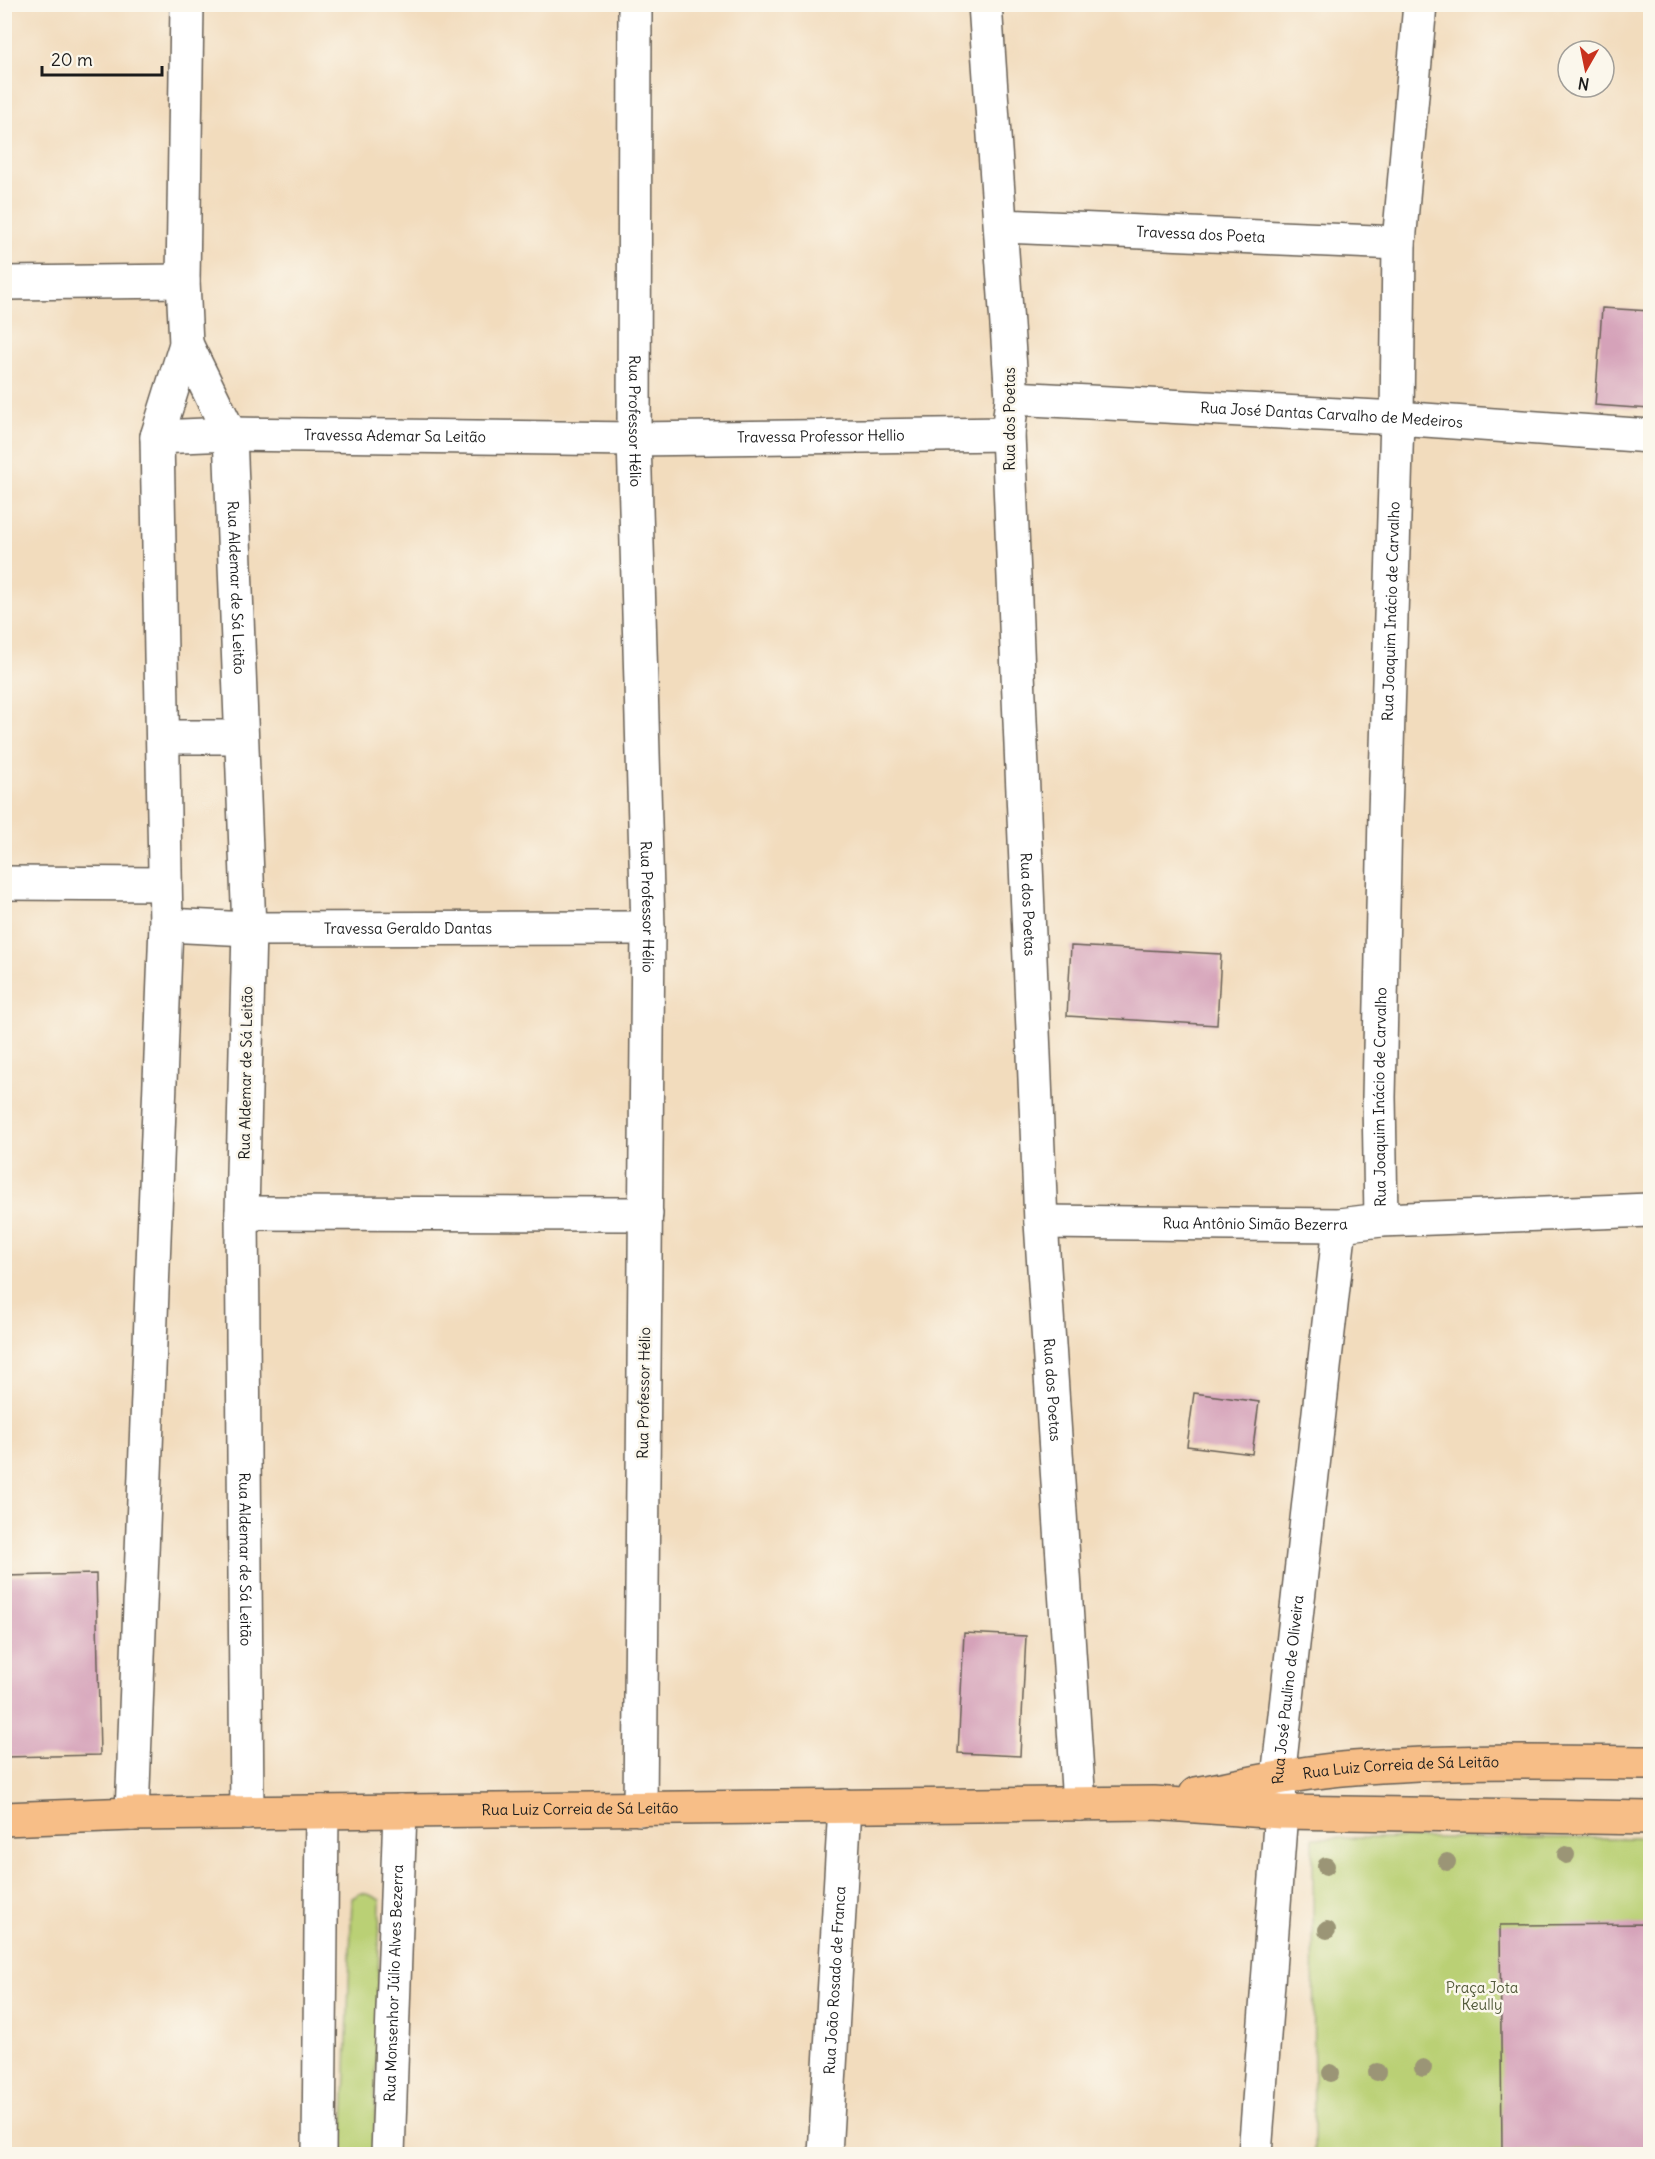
<svg xmlns="http://www.w3.org/2000/svg" width="1655" height="2159" font-family="Delius,sans-serif">
	<style>
		.green { fill: #bad074; stroke: #6b7648; stroke-width: 1.5 }
		.building { fill: #d5a2b9 }
		.lines { fill: none; stroke-linecap: round; stroke-linejoin: round }
		.minor-casing { stroke: #675f54; stroke-width: 36 }
		.major-casing { stroke: #675f54; stroke-width: 36 }
		.minor { stroke: #fff; stroke-width: 33 }
		.major { stroke: #f7be87; stroke-width: 33 }
		.tree { fill: #9b9576 }
		.labels { text-anchor: middle; stroke-width: 5; stroke-linejoin: round; paint-order: stroke }
		.street-label { font-size: 15px; fill: #1c1c1c; stroke: #fbf7ec }
		.park-label { font-size: 15px; fill: #535b3b; stroke: #fbf7ec }
	</style>
	<rect width="100%" height="100%" fill="#fbf7ec"/>
	<filter id="ink" filterUnits="userSpaceOnUse"><feTurbulence type="fractalNoise" baseFrequency=".0167" numOctaves="2"/><feDisplacementMap in="SourceGraphic" scale="12" xChannelSelector="R" yChannelSelector="G"/><feConvolveMatrix kernelMatrix="1 2 1 2 8 2 1 2 1" color-interpolation-filters="sRGB"/></filter>
	<filter id="wash" filterUnits="userSpaceOnUse"><feTurbulence type="fractalNoise" baseFrequency=".008" numOctaves="4" result="noise"/><feDisplacementMap in="SourceGraphic" scale="24" xChannelSelector="R" yChannelSelector="G"/><feGaussianBlur stdDeviation="1.35" result="paint"/><feColorMatrix in="noise" values="0 0 0 0 0 0 0 0 0 0 0 0 0 0 0 0 0 1.4 0 .05"/><feComposite in="paint" operator="in"/></filter>
	<g filter="url(#wash)">
		<rect width="100%" height="100%" fill="#f2dcbd"/>
		<!-- green -->
		<g class="green">
			<path d="M 1313,1838 L 1650,1838 L 1650,2154 L 1314,2154 Z"/>
			<path d="M 361,1893 L 370,1895 L 380,1900 L 374,2154 L 343,2154 L 352,1898 Z"/>
		</g>
		<g id="blocks">
			<!-- building -->
			<g class="building">
				<path d="M 1602,308 L 1650,311 L 1650,409 L 1595,405 Z"/>
				<path d="M 1071,946 L 1221,954 L 1217,1025 L 1067,1016 Z"/>
				<path d="M 1194,1393 L 1259,1402 L 1252,1454 L 1187,1446 Z"/>
				<path d="M 96,1574 L 100,1755 L 4,1757 L 4,1576 Z"/>
				<path d="M 964,1633 L 1026,1636 L 1020,1756 L 958,1753 Z"/>
				<path d="M 1650,1924 L 1650,2150 L 1502,2151 L 1500,1925 Z"/>
			</g>
		</g>
	</g>
	<g filter="url(#ink)">
		<use href="#blocks" fill-opacity="0" stroke="#675f54" stroke-width="1.5"/>
		<g class="lines">
			<defs>
				<g id="minor">
					<path id="s1" d="M 635,4 L 634,439 L 648,928 L 640,1809"/>
					<path id="s2" d="M 985,4 L 1012,398 L 1008,434 L 1041,1222 L 1079,1804"/>
					<path id="s3" d="M 1001,226 L 1399,243"/>
					<path d="M 4,283 L 183,281"/>
					<path id="s4" d="M 186,344 L 230,434 L 249,929 L 242,1213 L 247,1813"/>
					<path id="s5" d="M 1012,398 L 1397,418 L 1650,436"/>
					<path id="s6" d="M 157,437 L 230,434 L 634,439 L 1008,434"/>
					<path d="M 164,737 L 241,737"/>
					<path d="M 4,883 L 165,884"/>
					<path id="s7" d="M 166,925 L 249,929 L 648,928"/>
					<path d="M 242,1213 L 646,1214"/>
					<path id="s8" d="M 1381,1220 L 1379,1097 L 1385,814 L 1397,418 L 1399,243 L 1420,4"/>
					<path id="s9" d="M 1041,1222 L 1340,1225 L 1381,1220 L 1650,1210"/>
					<path d="M 132,1814 L 166,925 L 157,437 L 186,344 L 183,281 L 187,4"/>
					<path d="M 319,2154 L 322,1812"/>
					<path id="s10" d="M 388,2154 L 400,1811"/>
					<path id="s11" d="M 825,2154 L 845,1806"/>
					<path id="s12" d="M 1255,2154 L 1281,1812 L 1278,1778 L 1340,1225"/>
				</g>
				<g id="major">
					<path id="s13" d="M 1196,1794 C 1248,1784 1300,1772 1354,1768 C 1452,1760 1551,1762 1650,1763"/>
					<path id="s14" d="M 4,1819 L 132,1814 L 1154,1803 L 1281,1812 L 1650,1818"/>
				</g>
			</defs>
			<!-- minor casing -->
			<use href="#minor" class="minor-casing"/>
			<!-- major casing -->
			<use href="#major" class="major-casing"/>
			<!-- minor -->
			<use href="#minor" class="minor"/>
			<!-- major -->
			<use href="#major" class="major"/>
		</g>
		<!-- trees -->
		<g class="tree">
			<circle cx="1566" cy="1855" r="9"/>
			<circle cx="1447" cy="1862" r="9"/>
			<circle cx="1326" cy="1866" r="9"/>
			<circle cx="1327" cy="1930" r="9"/>
			<circle cx="1423" cy="2068" r="9"/>
			<circle cx="1377" cy="2072" r="9"/>
			<circle cx="1331" cy="2073" r="9"/>
		</g>
	</g>
	<g class="labels">
		<!-- street labels -->
		<g class="street-label">
			<text dy="5" stroke="none"><textPath href="#s3" startOffset="200">Travessa dos Poeta</textPath></text>
			<text dy="5" stroke="none"><textPath href="#s5" startOffset="320">Rua José Dantas Carvalho de Medeiros</textPath></text>
			<text transform="translate(1010 419) rotate(-90)" y="5">Rua dos Poetas</text>
			<text dy="5" stroke="none"><textPath href="#s1" startOffset="417">Rua Professor Hélio</textPath></text>
			<text dy="5" stroke="none"><textPath href="#s6" startOffset="238">Travessa Ademar Sa Leitão</textPath></text>
			<text dy="5" stroke="none"><textPath href="#s6" startOffset="664">Travessa Professor Hellio</textPath></text>
			<text dy="5" stroke="none"><textPath href="#s4" startOffset="254">Rua Aldemar de Sá Leitão</textPath></text>
			<text dy="5" stroke="none"><textPath href="#s8" startOffset="609">Rua Joaquim Inácio de Carvalho</textPath></text>
			<text dy="5" stroke="none"><textPath href="#s2" startOffset="902">Rua dos Poetas</textPath></text>
			<text dy="5" stroke="none"><textPath href="#s1" startOffset="903">Rua Professor Hélio</textPath></text>
			<text dy="5" stroke="none"><textPath href="#s7" startOffset="242">Travessa Geraldo Dantas</textPath></text>
			<text transform="translate(246 1073) rotate(-89)" y="5">Rua Aldemar de Sá Leitão</text>
			<text dy="5" stroke="none"><textPath href="#s8" startOffset="123">Rua Joaquim Inácio de Carvalho</textPath></text>
			<text dy="5" stroke="none"><textPath href="#s9" startOffset="214">Rua Antônio Simão Bezerra</textPath></text>
			<text dy="5" stroke="none"><textPath href="#s2" startOffset="1388">Rua dos Poetas</textPath></text>
			<text transform="translate(644 1393) rotate(-89)" y="5">Rua Professor Hélio</text>
			<text dy="5" stroke="none"><textPath href="#s4" startOffset="1226">Rua Aldemar de Sá Leitão</textPath></text>
			<text dy="5" stroke="none"><textPath href="#s12" startOffset="466">Rua José Paulino de Oliveira</textPath></text>
			<text dy="5" stroke="none"><textPath href="#s13" startOffset="207">Rua Luiz Correia de Sá Leitão</textPath></text>
			<text dy="5" stroke="none"><textPath href="#s14" startOffset="576">Rua Luiz Correia de Sá Leitão</textPath></text>
			<text dy="5" stroke="none"><textPath href="#s11" startOffset="174">Rua João Rosado de Franca</textPath></text>
			<text dy="5" stroke="none"><textPath href="#s10" startOffset="171">Rua Monsenhor Júlio Alves Bezerra</textPath></text>
		</g>
		<!-- park labels -->
		<g class="park-label">
			<text x="1482" y="1993">Praça Jota<tspan x="1482" dy="17">Keully</tspan></text>
		</g>
	</g>
	<!-- margin -->
	<rect width="1655" height="2159" fill="none" stroke="#fbf7ec" stroke-width="24"/>
	<!-- north arrow -->
	<g transform="translate(1586 69) rotate(189)"><circle r="28" fill="#fbf7ec" stroke="#a29f99" stroke-width="1.5"/>
	<path d="M0-4.5L10 22L0 15L-10 22Z" fill="#c8321e"/>
	<text y="-9" font-size="16" font-weight="bold" text-anchor="middle" fill="#1c1c1c">N</text>
	</g>
	<!-- scale -->
	<path d="M42 66v9h120v-9" fill="none" stroke="#1c1c1c" stroke-width="3"/>
	<text x="51" y="66" font-size="18" fill="#1c1c1c" stroke="#fbf7ec" stroke-width="4.5" paint-order="stroke">20 m</text>
</svg>
